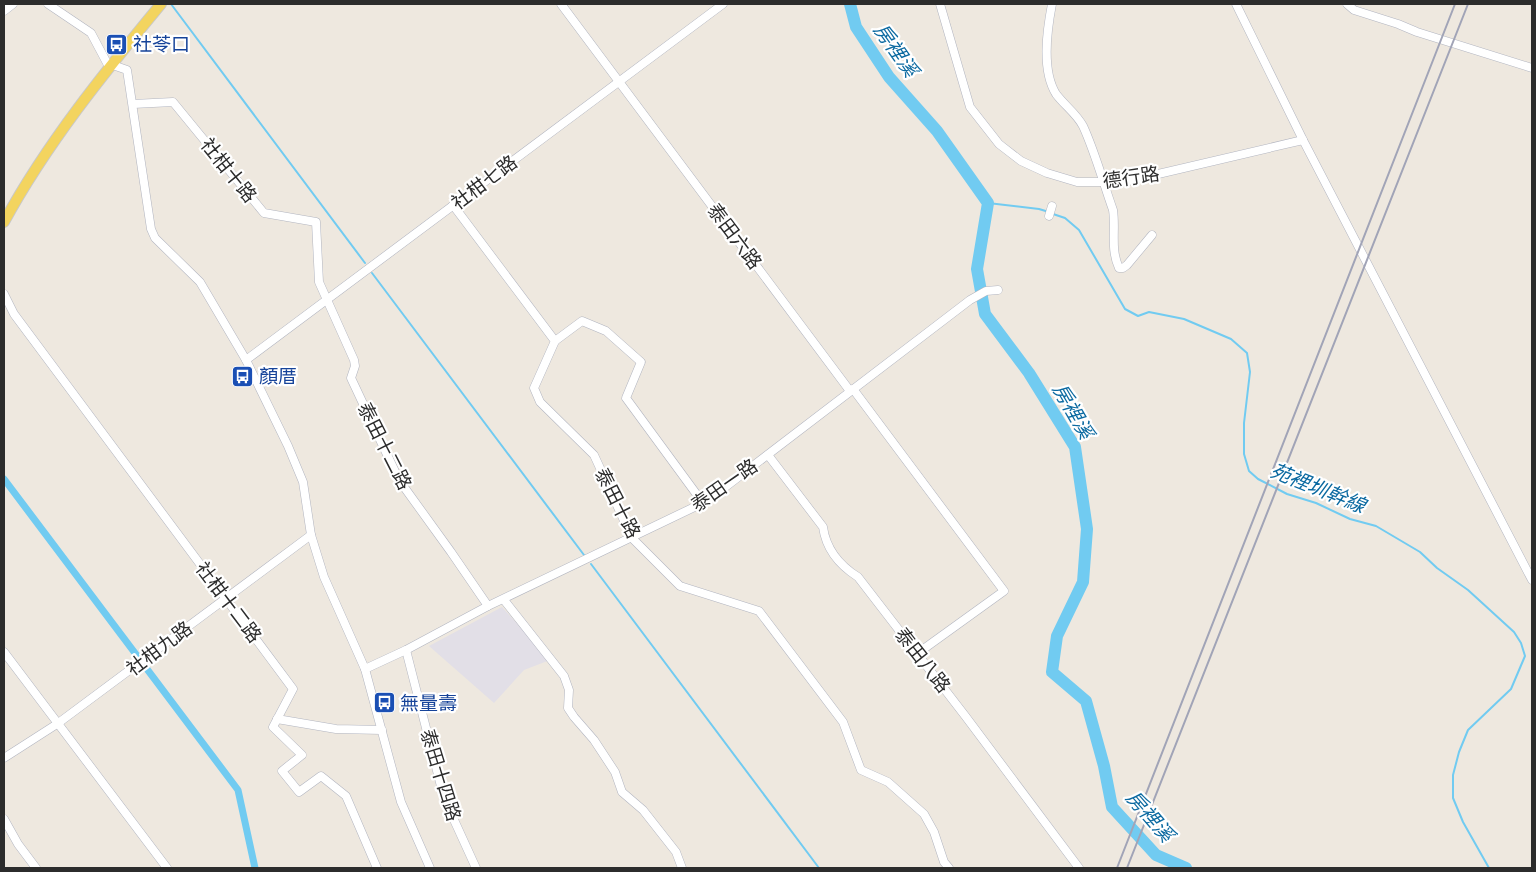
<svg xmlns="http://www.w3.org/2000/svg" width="1536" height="872" font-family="'Titillium Web','Noto Sans TC',sans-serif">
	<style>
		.industrial { fill: #e2dfe7 }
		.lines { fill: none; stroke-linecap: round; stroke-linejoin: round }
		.stream { stroke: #71cbf1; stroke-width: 2 }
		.canal { stroke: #71cbf1; stroke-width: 7 }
		.river { stroke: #71cbf1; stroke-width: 12 }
		.minor-casing { stroke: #b2b5c0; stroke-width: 9 }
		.major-casing { stroke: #c8c8c8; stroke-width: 12 }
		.minor { stroke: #fff; stroke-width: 8 }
		.major { stroke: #f3d45f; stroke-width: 10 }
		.rail { stroke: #a1a4b7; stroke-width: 2 }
		.labels { text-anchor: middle; stroke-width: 4.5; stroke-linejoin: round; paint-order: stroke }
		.transit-label { font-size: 19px; fill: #164399; stroke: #fff; text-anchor: start }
		.street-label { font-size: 19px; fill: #2c2c2c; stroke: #fff }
		.water-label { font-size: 20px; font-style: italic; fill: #0c6aa1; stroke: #fff }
	</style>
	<rect width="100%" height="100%" fill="#eee8df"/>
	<!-- industrial -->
	<path class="industrial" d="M 502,607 L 550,660 L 524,670 L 494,703 L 429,646 Z"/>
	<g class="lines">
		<!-- stream -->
		<g class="stream">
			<path d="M 171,4 L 365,263"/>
			<path d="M 988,203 L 1039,209 L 1049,212"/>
			<path d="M 1053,214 L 1065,218 L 1079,230 L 1125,309 L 1138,316 L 1149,312 L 1184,319 L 1231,339 L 1247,353 L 1250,372 L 1244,423 L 1244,454 L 1249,471 L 1258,479 L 1287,494 L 1316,503 L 1350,519 L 1376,526 L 1420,552 L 1437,568 L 1468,590 L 1514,632 L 1521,643 L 1525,656 L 1511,689 L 1468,730 L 1459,752 L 1453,775 L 1453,798 L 1463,822 L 1489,868"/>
			<path d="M 372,273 L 584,555"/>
			<path d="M 591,564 L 819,868"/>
		</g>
		<!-- canal -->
		<path class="canal" d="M 4,479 L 238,790 L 255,868"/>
		<!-- river -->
		<path class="river" d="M 850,4 L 856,27 L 889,77 L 937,131 L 988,203 L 977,269 L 985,314 L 1029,373 L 1075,447 L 1087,529 L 1083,582 L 1057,636 L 1052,672 L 1086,701 L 1104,766 L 1112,807 L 1156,855 L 1186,868"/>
		<defs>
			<g id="minor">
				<path d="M 48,4 L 91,33 L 107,63 L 127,70 L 151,229 L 155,238 L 200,282 L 246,360 L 288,446 L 303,482 L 311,535 L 324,577 L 365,669 L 401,802 L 430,868"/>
				<path d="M 561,4 L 850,391"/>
				<path d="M 940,4 L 970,107 L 999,144 L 1021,161 L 1047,173 L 1077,182 L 1124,182 L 1303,140"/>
				<path d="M 1052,4 C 1047,30 1041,70 1056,94 C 1065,106 1076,113 1083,126 C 1095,152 1103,182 1113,210 C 1116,229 1110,249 1119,268 L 1123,268 L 1127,265 L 1152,235"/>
				<path d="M 1236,4 L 1303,140 L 1532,580"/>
				<path d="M 1347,4 L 1354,10 L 1398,24 L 1417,32 L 1532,68"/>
				<path d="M 4,11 L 13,4"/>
				<path d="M 133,104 L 173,102 L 264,213 L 316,222 L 319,282 L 354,360 L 355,366 L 351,378 L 399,480 L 451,552 L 488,606"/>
				<path d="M 453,205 L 555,341 L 534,388 L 540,402 L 594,455 L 632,538 L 680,586 L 759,611 L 843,722 L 861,770 L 888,782 L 924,814 L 934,832 L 944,862 L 949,868"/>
				<path d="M 1049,216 L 1052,206"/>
				<path d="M 4,294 L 14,314 L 293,689 L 273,727 L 302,755 L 282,771 L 299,792 L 321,776 L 346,796 L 377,868"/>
				<path d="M 555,341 L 582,321 L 606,331 L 641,362 L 626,398 L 703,503"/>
				<path d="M 246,360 L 723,4"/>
				<path d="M 853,389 L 1004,591 L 918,653"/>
				<path d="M 768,455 L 823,527 C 826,549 839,565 858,577 L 966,717 L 1079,868"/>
				<path d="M 504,600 L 564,676 L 569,690 L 568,708 L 574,717 L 594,740 L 615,772 L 622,792 L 643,810 L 676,852 L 682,868"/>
				<path d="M 406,650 L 444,798 L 476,868"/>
				<path d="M 4,652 L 167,868"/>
				<path d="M 365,669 L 406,650 L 488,606 L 707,501 L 970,300 L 986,291 L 998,290"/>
				<path d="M 277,719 L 336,729 L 382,730"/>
				<path d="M 4,758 L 57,724 L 311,535"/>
				<path d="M 4,819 L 18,844 L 36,868"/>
			</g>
			<path id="major" d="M 4,222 C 47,143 104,73 161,4"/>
		</defs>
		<!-- minor casing -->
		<use href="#minor" class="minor-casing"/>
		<!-- major casing -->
		<use href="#major" class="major-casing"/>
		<!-- minor -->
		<use href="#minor" class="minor"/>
		<!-- major -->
		<use href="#major" class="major"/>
		<!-- rail -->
		<g class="rail">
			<path d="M 1117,868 L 1455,4"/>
			<path d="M 1127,868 L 1468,4"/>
		</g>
	</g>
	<!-- icons -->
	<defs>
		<symbol id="bus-square" viewBox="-11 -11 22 22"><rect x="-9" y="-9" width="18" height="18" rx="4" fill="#1a4fb4" stroke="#fff"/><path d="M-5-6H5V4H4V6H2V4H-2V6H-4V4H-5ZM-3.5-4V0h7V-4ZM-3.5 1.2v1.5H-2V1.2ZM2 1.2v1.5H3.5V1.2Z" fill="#fff"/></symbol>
	</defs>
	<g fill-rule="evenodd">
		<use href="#bus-square" x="104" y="32" width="25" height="25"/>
		<use href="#bus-square" x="230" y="364" width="25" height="25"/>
		<use href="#bus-square" x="372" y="690" width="25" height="25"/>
	</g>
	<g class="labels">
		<!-- transit labels -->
		<g class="transit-label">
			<text x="133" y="51">社苓口</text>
			<text x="259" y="383">顏厝</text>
			<text x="400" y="710">無量壽</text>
		</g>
		<!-- street labels -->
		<g class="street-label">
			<text transform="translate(229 170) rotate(51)" y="7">社柑十路</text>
			<text transform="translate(1131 177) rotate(-8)" y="7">德行路</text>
			<text transform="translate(484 182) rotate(-37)" y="7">社柑七路</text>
			<text transform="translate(735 236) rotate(53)" y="7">泰田六路</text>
			<text transform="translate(385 446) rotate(63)" y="7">泰田十二路</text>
			<text transform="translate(724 485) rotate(-35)" y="7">泰田一路</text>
			<text transform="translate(618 503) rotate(63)" y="7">泰田十路</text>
			<text transform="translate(229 602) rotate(53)" y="7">社柑十二路</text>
			<text transform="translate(159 648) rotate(-37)" y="7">社柑九路</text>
			<text transform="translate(923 660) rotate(52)" y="7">泰田八路</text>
			<text transform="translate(441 775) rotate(73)" y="7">泰田十四路</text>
		</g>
		<!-- water labels -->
		<g class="water-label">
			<text transform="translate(896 50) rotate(55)" y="7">房裡溪</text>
			<text transform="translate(1073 411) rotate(60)" y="7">房裡溪</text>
			<text transform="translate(1318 488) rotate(22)" y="7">苑裡圳幹線</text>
			<text transform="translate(1150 816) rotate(49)" y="7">房裡溪</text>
		</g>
	</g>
	<!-- border -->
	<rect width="1536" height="872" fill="none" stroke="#2c2c2c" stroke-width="10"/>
</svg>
